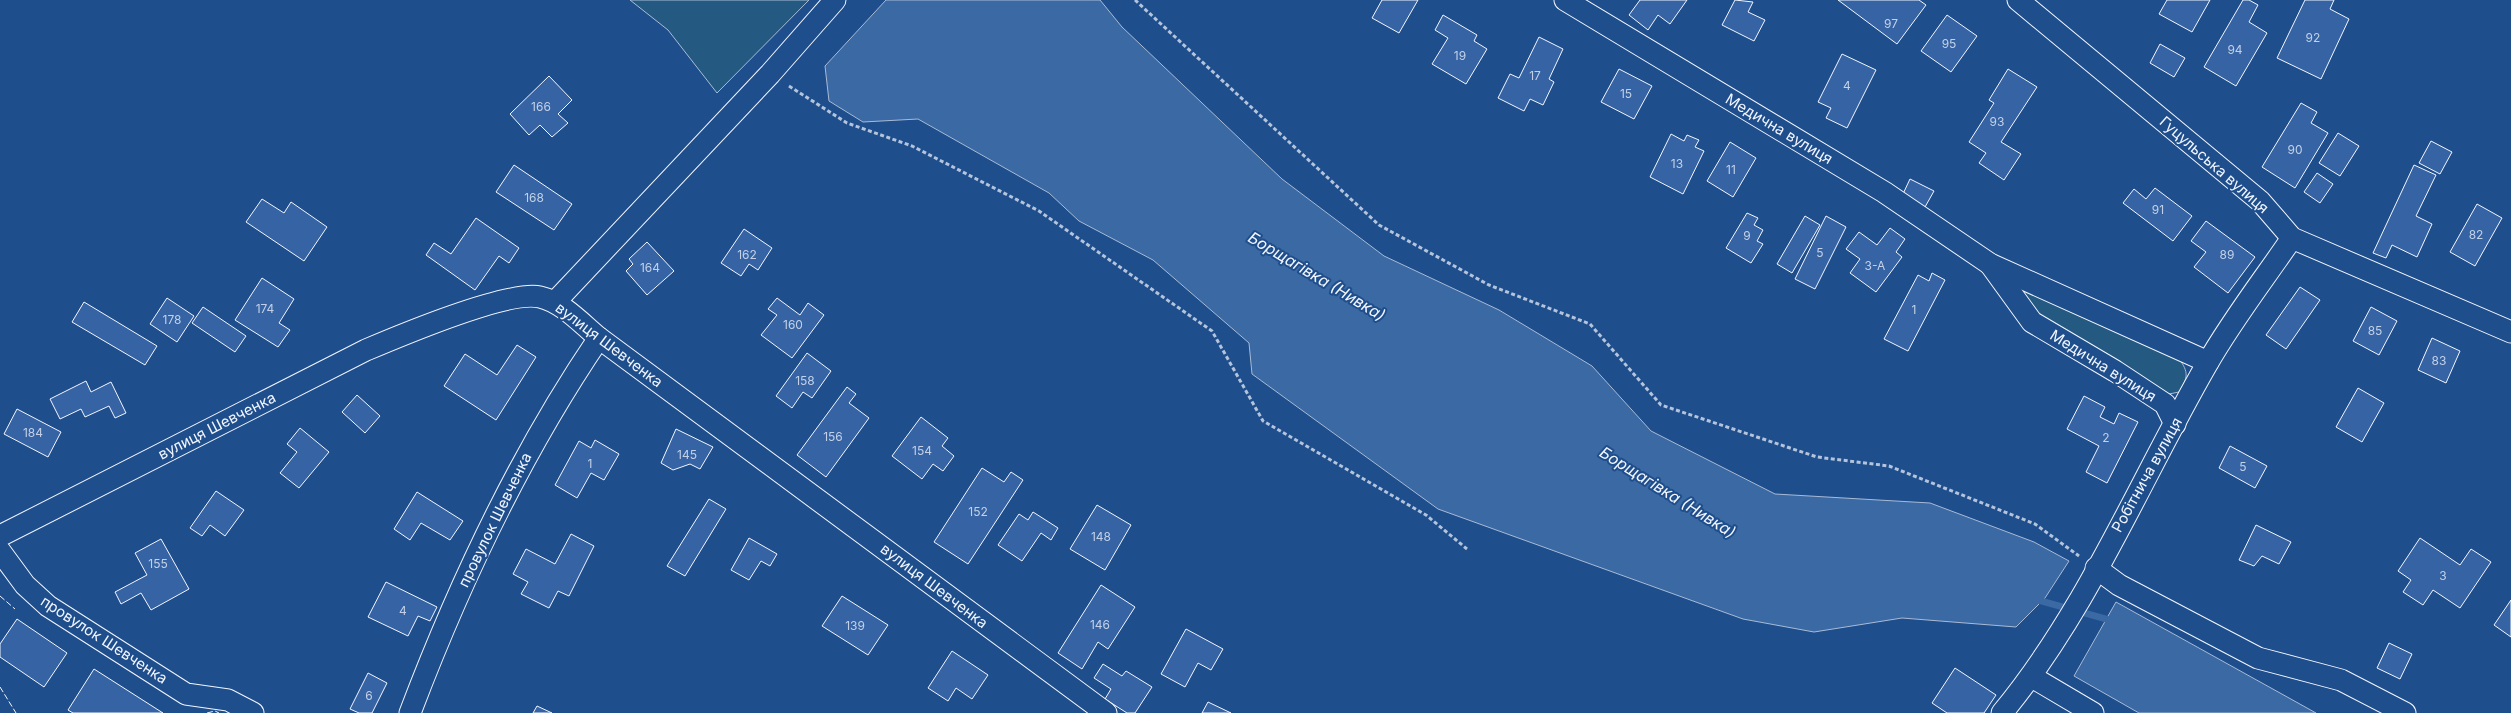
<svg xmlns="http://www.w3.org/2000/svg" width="2511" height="713" font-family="Inter,sans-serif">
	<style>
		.green { fill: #245a82; stroke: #a8bbd7 }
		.water { fill: #3b69a3; stroke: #a8bbd7 }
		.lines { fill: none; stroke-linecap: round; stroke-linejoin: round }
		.stream { stroke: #3b69a3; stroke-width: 7 }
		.building { fill: #3563a3; stroke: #f2f6ff }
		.street-casing { stroke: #f2f6ff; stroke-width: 23 }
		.path { stroke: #b3c4dc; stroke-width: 3; stroke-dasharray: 4 2.5; stroke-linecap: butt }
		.street { stroke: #1f4e8c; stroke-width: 21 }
		.fence { stroke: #f2f6ff; stroke-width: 1; stroke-dasharray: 6 2.5; stroke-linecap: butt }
		.labels { text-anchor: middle; stroke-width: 4; stroke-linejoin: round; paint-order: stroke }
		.number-label { font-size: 12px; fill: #c3d1e8 }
		.street-label { font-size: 15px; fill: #f2f6ff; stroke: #1f4e8c }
		.water-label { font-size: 16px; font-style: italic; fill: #f2f6ff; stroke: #1f4e8c }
	</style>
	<rect width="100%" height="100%" fill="#1f4e8c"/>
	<!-- green -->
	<g class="green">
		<path d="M 630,0 L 809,0 L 717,93 L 668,30 Z"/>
		<path d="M 2014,280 L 2179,359 C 2189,372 2188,378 2179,392 L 2164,395 L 2035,318 Z"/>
	</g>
	<!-- water -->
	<g class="water">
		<path d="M 886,0 L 1100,0 L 1122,27 L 1282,179 L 1384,256 L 1499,310 L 1592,366 L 1651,431 L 1775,494 L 1930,503 L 2034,542 L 2069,561 L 2045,598 L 2016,627 L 1902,618 L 1814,632 L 1743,619 L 1438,509 L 1252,374 L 1249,343 L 1153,260 L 1079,221 L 1049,193 L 918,119 L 863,122 L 829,101 L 825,66 Z"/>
		<path d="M 2116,602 L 2316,713 L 2139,713 L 2074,676 Z"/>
	</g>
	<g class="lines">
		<!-- stream -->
		<path class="stream" d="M 2034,599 L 2106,619 L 2114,623"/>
	</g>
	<!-- building -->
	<g class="building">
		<path d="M 1382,0 L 1418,0 L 1399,33 L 1372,18 Z"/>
		<path d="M 1640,0 L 1687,0 L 1670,24 L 1658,15 L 1648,30 L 1629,15 Z"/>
		<path d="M 1735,0 L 1753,2 L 1748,12 L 1765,20 L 1754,41 L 1722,25 Z"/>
		<path d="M 1838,0 L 1919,0 L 1926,5 L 1897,44 Z"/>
		<path d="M 2167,0 L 2210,0 L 2192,32 L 2159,14 Z"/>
		<path d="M 2243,0 L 2249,0 L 2258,5 L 2249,22 L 2267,33 L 2236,86 L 2204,67 Z"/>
		<path d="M 2305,0 L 2334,0 L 2330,9 L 2349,19 L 2321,79 L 2277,58 Z"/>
		<path d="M 1443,15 L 1477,35 L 1474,41 L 1487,49 L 1466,84 L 1432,64 L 1448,38 L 1435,30 Z"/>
		<path d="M 1947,15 L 1977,36 L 1951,72 L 1921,51 Z"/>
		<path d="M 1539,37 L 1563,49 L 1549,79 L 1554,82 L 1543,105 L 1530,99 L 1524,111 L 1498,98 L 1510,74 L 1519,78 Z"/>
		<path d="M 2160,44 L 2185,58 L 2174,77 L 2150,63 Z"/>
		<path d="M 1842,54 L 1876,70 L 1847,128 L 1826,118 L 1831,108 L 1818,102 Z"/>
		<path d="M 1619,69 L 1652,86 L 1634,119 L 1601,102 Z"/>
		<path d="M 2008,69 L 2037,87 L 2001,142 L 2021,154 L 2004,180 L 1979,163 L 1986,153 L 1969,142 L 1994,103 L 1989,100 Z"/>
		<path d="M 549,76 L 572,100 L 558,114 L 568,123 L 552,137 L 540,125 L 529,135 L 510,114 Z"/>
		<path d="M 2301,103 L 2317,112 L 2311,123 L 2328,133 L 2295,188 L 2262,167 Z"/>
		<path d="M 2338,133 L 2359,146 L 2340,176 L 2319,163 Z"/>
		<path d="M 1671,134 L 1684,141 L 1687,135 L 1699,140 L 1695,147 L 1704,151 L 1683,194 L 1650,177 Z"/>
		<path d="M 2431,141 L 2452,152 L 2440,174 L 2419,163 Z"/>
		<path d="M 1730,142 L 1756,158 L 1733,197 L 1707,181 Z"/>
		<path d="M 514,165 L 572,204 L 554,230 L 496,192 Z"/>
		<path d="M 2414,165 L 2436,175 L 2416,216 L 2432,224 L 2417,257 L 2392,245 L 2386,258 L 2373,253 Z"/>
		<path d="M 2317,173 L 2333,184 L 2320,203 L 2304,192 Z"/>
		<path d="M 1910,179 L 1934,191 L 1925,207 L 1902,196 Z"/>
		<path d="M 2155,188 L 2192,216 L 2173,241 L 2123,203 L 2134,189 L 2146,199 Z"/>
		<path d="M 262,199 L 284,213 L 291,202 L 327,227 L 304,261 L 246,222 Z"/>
		<path d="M 2477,204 L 2502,218 L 2475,266 L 2450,252 Z"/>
		<path d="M 1747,213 L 1758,218 L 1754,225 L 1763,230 L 1757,241 L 1763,244 L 1751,263 L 1726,248 Z"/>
		<path d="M 1805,216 L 1820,225 L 1792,273 L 1777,264 Z"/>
		<path d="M 1826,216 L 1846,227 L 1815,289 L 1795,279 Z"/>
		<path d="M 476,218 L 519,248 L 509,263 L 499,256 L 475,290 L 426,255 L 434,243 L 451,254 Z"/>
		<path d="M 2206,221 L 2255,257 L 2228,293 L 2194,267 L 2206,252 L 2191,241 Z"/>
		<path d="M 1890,228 L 1905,239 L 1896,252 L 1902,257 L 1876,292 L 1850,273 L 1860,259 L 1846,249 L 1859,232 L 1877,245 Z"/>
		<path d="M 744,229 L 772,248 L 758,270 L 749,264 L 741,276 L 721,263 Z"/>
		<path d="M 647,242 L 674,271 L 647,295 L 626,271 L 633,264 L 629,259 Z"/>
		<path d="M 1932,273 L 1945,280 L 1908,351 L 1884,339 L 1918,275 L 1929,281 Z"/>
		<path d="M 262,278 L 294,299 L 279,323 L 290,330 L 278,347 L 235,320 Z"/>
		<path d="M 2300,287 L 2320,300 L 2286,349 L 2266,335 Z"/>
		<path d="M 167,298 L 194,316 L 177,342 L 150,324 Z"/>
		<path d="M 777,298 L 800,315 L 808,303 L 824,315 L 792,358 L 761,335 L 777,315 L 768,309 Z"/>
		<path d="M 84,302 L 157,346 L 145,365 L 72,322 Z"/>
		<path d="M 203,307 L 246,336 L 235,352 L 192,323 Z"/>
		<path d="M 2371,307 L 2397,321 L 2379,355 L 2353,341 Z"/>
		<path d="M 2432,338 L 2460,351 L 2446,383 L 2418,370 Z"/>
		<path d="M 517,345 L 536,357 L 496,420 L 444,386 L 465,354 L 497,375 Z"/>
		<path d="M 807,353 L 831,371 L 812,398 L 803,392 L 792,408 L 776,396 Z"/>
		<path d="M 86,381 L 91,392 L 111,382 L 126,413 L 115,418 L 109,406 L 85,417 L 81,409 L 60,419 L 50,399 Z"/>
		<path d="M 847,387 L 856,394 L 849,403 L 869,418 L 826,477 L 797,455 Z"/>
		<path d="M 2358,388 L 2384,403 L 2362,442 L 2336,427 Z"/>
		<path d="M 357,395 L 380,416 L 365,433 L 342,412 Z"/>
		<path d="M 2084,396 L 2105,407 L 2100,417 L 2114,424 L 2119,413 L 2138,422 L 2107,483 L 2086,472 L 2099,446 L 2067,429 Z"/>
		<path d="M 17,409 L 61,432 L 48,457 L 4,434 Z"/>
		<path d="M 921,417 L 948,438 L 942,446 L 954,456 L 943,471 L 933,464 L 922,479 L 892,456 Z"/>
		<path d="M 300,428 L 329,452 L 299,488 L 280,473 L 297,452 L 287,444 Z"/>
		<path d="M 676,429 L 713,447 L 700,469 L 690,464 L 673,470 L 661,463 Z"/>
		<path d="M 595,440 L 619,454 L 604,480 L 591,473 L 577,498 L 555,485 L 579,441 L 591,448 Z"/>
		<path d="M 2230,446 L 2267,466 L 2255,488 L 2219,468 Z"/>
		<path d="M 982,468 L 1004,482 L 1011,472 L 1023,480 L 968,564 L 934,542 Z"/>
		<path d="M 216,491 L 244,510 L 225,536 L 210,525 L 202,536 L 190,528 Z"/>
		<path d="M 417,492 L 463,521 L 450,540 L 421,523 L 410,540 L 394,529 Z"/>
		<path d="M 709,499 L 726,509 L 685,576 L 667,566 Z"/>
		<path d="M 1097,505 L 1131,525 L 1105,570 L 1070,549 Z"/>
		<path d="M 1033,512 L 1058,528 L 1051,540 L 1041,533 L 1022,561 L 998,545 L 1019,514 L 1028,520 Z"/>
		<path d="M 2256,525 L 2291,542 L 2279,564 L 2262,556 L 2254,566 L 2239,560 Z"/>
		<path d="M 571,534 L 594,546 L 569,596 L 558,591 L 549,608 L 521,594 L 528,582 L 513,574 L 526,549 L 555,564 Z"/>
		<path d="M 749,538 L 777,554 L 770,566 L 761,561 L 749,580 L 731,570 Z"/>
		<path d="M 2420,538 L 2460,565 L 2471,549 L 2491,562 L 2460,608 L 2433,590 L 2423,605 L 2403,592 L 2411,580 L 2398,571 Z"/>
		<path d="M 161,539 L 189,589 L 151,610 L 141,593 L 121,604 L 115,592 L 147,575 L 135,553 Z"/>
		<path d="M 386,582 L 437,607 L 430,621 L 418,616 L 408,636 L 368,617 Z"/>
		<path d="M 1101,585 L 1135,607 L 1108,649 L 1098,642 L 1082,669 L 1058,653 Z"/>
		<path d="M 842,596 L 888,625 L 868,655 L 822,626 Z"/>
		<path d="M 2511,600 L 2511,637 L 2494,625 Z"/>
		<path d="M 17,619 L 67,653 L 44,687 L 0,657 L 0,644 Z"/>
		<path d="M 1186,629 L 1223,649 L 1211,670 L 1198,663 L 1185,687 L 1161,674 Z"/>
		<path d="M 2389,643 L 2412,654 L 2400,679 L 2377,668 Z"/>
		<path d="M 952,651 L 988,675 L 972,699 L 956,688 L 948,701 L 928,688 Z"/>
		<path d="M 1103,664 L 1122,676 L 1126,671 L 1152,687 L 1135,713 L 1127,713 L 1105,699 L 1111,689 L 1094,678 Z"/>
		<path d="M 1955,668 L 1996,695 L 1984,713 L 1947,713 L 1932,703 Z"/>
		<path d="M 94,669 L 163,713 L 73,713 L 68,710 Z"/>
		<path d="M 368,673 L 387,683 L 372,713 L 359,713 L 350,709 Z"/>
		<path d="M 1208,702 L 1231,713 L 1202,713 Z"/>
		<path d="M 537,706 L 552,713 L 533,713 Z"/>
	</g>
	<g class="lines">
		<defs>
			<g id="street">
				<path d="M 1565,0 L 1884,192 L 1990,264 L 2208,362"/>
				<path d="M 2018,0 L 2260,201 L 2292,238 L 2511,332"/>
				<path d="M 1990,264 L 2032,322 L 2115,371 L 2165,404 L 2175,424"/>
				<path d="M 555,302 L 770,74 L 835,0"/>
				<path d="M 0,536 L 366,350 C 399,336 508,290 540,297 C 562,302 581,323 599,338 L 1106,713"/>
				<path d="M 0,551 L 25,585 L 48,606 L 186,694 L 228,700 L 253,713"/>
				<path d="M 2096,568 L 2119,585 L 2258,658 L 2341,680 L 2405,713"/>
				<path d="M 2032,677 L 2093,713"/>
				<path d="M 410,713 C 460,581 520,454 599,338"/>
				<path d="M 2002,713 C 2088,609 2140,480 2207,364 C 2232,320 2264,279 2292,238"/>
			</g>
		</defs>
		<!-- street casing -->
		<use href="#street" class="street-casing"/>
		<!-- path -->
		<g class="path">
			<path d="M 1135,0 L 1379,225 L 1489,285 L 1590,324 L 1661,405 L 1817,457 L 1889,466 L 2035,524 L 2079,556"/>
			<path d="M 789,86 L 847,123 L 912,146 L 1039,211 L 1212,331 L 1263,421 L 1426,515 L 1467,549"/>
		</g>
		<!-- street -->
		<use href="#street" class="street"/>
		<!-- fence -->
		<g class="fence">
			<path d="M 0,596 L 15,609"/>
			<path d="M 0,687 L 16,713"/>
			<path d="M 207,713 L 215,711 L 219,713"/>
		</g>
	</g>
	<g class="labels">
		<!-- number labels -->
		<g class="number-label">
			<text x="1891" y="28">97</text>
			<text x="2313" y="42">92</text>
			<text x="1949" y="48">95</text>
			<text x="2235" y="54">94</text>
			<text x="1460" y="60">19</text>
			<text x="1535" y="80">17</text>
			<text x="1847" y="90">4</text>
			<text x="1626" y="98">15</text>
			<text x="541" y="111">166</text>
			<text x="1997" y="126">93</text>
			<text x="2295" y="154">90</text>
			<text x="1677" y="168">13</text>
			<text x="1731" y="174">11</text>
			<text x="534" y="202">168</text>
			<text x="2158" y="214">91</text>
			<text x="2476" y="239">82</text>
			<text x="1747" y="240">9</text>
			<text x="1820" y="257">5</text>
			<text x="747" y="259">162</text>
			<text x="2227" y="259">89</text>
			<text x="1875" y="270">3-А</text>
			<text x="650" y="272">164</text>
			<text x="265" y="313">174</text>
			<text x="1914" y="314">1</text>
			<text x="172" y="324">178</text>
			<text x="793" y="329">160</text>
			<text x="2375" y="335">85</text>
			<text x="2439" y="365">83</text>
			<text x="805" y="385">158</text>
			<text x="33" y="437">184</text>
			<text x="833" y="441">156</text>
			<text x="2106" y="442">2</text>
			<text x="922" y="455">154</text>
			<text x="687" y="459">145</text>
			<text x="590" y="468">1</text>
			<text x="2243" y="471">5</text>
			<text x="978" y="516">152</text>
			<text x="1101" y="541">148</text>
			<text x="158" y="568">155</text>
			<text x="2443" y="580">3</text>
			<text x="403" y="615">4</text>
			<text x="1100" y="629">146</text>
			<text x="855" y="630">139</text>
			<text x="369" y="700">6</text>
		</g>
		<!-- street labels -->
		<g class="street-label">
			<text transform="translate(1779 129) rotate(31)" y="5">Медична вулиця</text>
			<text transform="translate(2214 165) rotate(41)" y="5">Гуцульська вулиця</text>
			<text transform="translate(609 345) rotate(37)" y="5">вулиця Шевченка</text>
			<text transform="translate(2103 366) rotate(32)" y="5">Медична вулиця</text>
			<text transform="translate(217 426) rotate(-27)" y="5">вулиця Шевченка</text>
			<text transform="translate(2147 475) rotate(-61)" y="5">Робітнича вулиця</text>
			<text transform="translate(495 520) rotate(-64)" y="5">провулок Шевченка</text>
			<text transform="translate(934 586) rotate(37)" y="5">вулиця Шевченка</text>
			<text transform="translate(104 640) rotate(33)" y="5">провулок Шевченка</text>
		</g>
		<!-- water labels -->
		<g class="water-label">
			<text transform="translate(1317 276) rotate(31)" y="6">Борщагівка (Нивка)</text>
			<text transform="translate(1668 492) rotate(32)" y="6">Борщагівка (Нивка)</text>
		</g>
	</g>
</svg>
